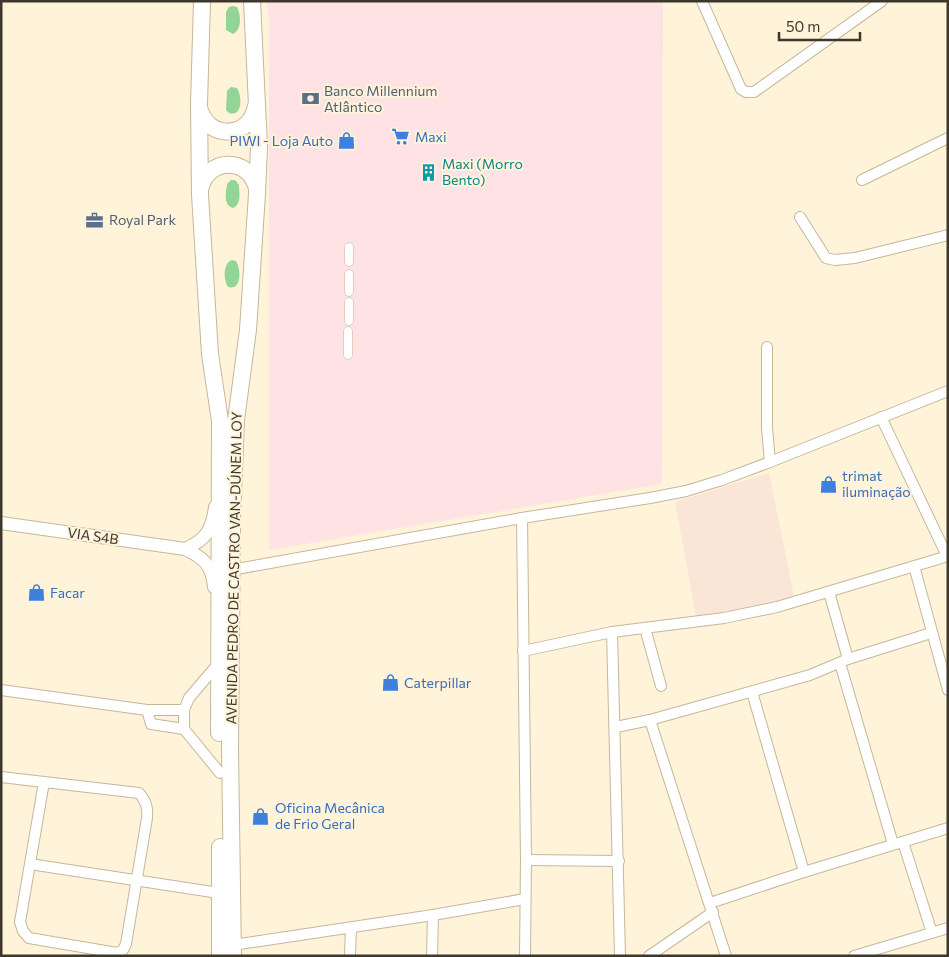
<svg xmlns="http://www.w3.org/2000/svg" width="949" height="957" font-family="Commissioner,sans-serif">
	<style>
		.commercial { fill: #fee2e4 }
		.education { fill: #fae6d7 }
		.green { fill: #93d497 }
		.lines { fill: none; stroke-linecap: round; stroke-linejoin: round }
		.pedestrian-casing { stroke: #c5b79a; stroke-width: 9 }
		.minor-casing { stroke: #c5b79a; stroke-width: 12 }
		.tertiary-casing { stroke: #c5b79a; stroke-width: 14 }
		.trunk-casing { stroke: #c5b79a; stroke-width: 18 }
		.pedestrian { stroke: #fff; stroke-width: 8 }
		.minor { stroke: #fff; stroke-width: 10 }
		.tertiary { stroke: #fff; stroke-width: 12 }
		.trunk { stroke: #fff; stroke-width: 16 }
		.labels { text-anchor: middle; stroke-width: 4; stroke-linejoin: round; paint-order: stroke }
		.service-label { font-size: 14px; fill: #4e5e75; stroke: #fff3da; text-anchor: start }
		.shop-label { font-size: 14px; fill: #366cbe; stroke: #fff3da; text-anchor: start }
		.culture-label { font-size: 14px; fill: #0d838f; stroke: #fff3da; text-anchor: start }
		.street-label { font-size: 14px; fill: #3e382c; stroke: #fff3da }
	</style>
	<rect width="100%" height="100%" fill="#fff3da"/>
	<!-- commercial -->
	<path class="commercial" d="M 267,1 L 663,1 L 662,484 L 269,550 L 269,21 Z"/>
	<!-- education -->
	<path class="education" d="M 769,473 L 794,596 L 770,604 L 746,609 L 696,616 L 675,502 Z"/>
	<!-- green -->
	<g class="green">
		<path d="M 233,6 L 237,7 C 241,15 242,30 233,34 L 226,30 L 226,12 L 229,7 Z"/>
		<path d="M 231,87 L 237,88 C 242,96 243,117 229,113 L 226,110 L 227,91 Z"/>
		<path d="M 231,180 L 235,180 L 239,185 C 239,193 242,204 233,208 C 223,205 226,193 227,184 Z"/>
		<path d="M 232,260 L 236,261 C 241,269 242,291 228,287 C 223,279 223,263 232,260 Z"/>
	</g>
	<g class="lines">
		<defs>
			<g id="pedestrian">
				<path d="M 349,262 L 349,247"/>
				<path d="M 349,292 L 349,274"/>
				<path d="M 349,321 L 349,302"/>
				<path d="M 348,355 L 348,331"/>
			</g>
			<g id="minor">
				<path d="M 702,1 L 741,89 L 746,92 L 754,92 L 882,1"/>
				<path d="M 862,180 L 948,138"/>
				<path d="M 800,217 L 824,255 L 826,258 L 835,260 L 855,258 L 948,235"/>
				<path d="M 767,347 L 767,428 L 770,462"/>
				<path d="M 881,417 L 947,556"/>
				<path d="M 522,518 L 526,860 L 525,956"/>
				<path d="M 914,566 L 948,690"/>
				<path d="M 231,570 L 522,518 L 650,498 L 686,491 L 722,480 L 770,462 L 948,391"/>
				<path d="M 829,592 L 848,659"/>
				<path d="M 645,628 L 661,686"/>
				<path d="M 612,632 L 620,956"/>
				<path d="M 523,651 L 612,632 L 724,618 L 777,607 L 948,556"/>
				<path d="M 840,663 L 893,844"/>
				<path d="M 218,664 L 189,698 L 184,710 L 184,729 L 220,773"/>
				<path d="M 1,690 L 147,710 L 184,710"/>
				<path d="M 752,692 L 804,872"/>
				<path d="M 147,710 L 151,724 L 184,729"/>
				<path d="M 650,720 L 726,956"/>
				<path d="M 616,727 L 650,720 L 810,675 L 848,659 L 931,633"/>
				<path d="M 1,777 L 139,793 C 146,801 148,807 147,818 L 126,944 L 123,950 L 117,953 L 29,938 L 23,931 L 20,922 L 44,782"/>
				<path d="M 903,842 L 932,933"/>
				<path d="M 526,860 L 619,861"/>
				<path d="M 30,864 L 219,893"/>
				<path d="M 710,903 L 804,872 L 948,828"/>
				<path d="M 233,945 L 433,915 L 525,899"/>
				<path d="M 350,956 L 351,928"/>
				<path d="M 432,956 L 433,915"/>
				<path d="M 649,956 L 713,912"/>
				<path d="M 854,956 L 948,928"/>
			</g>
			<g id="tertiary">
				<path d="M 1,523 L 185,549 C 204,558 212,565 214,587"/>
				<path d="M 185,549 C 206,540 212,530 215,507"/>
			</g>
			<g id="trunk">
				<path d="M 202,1 L 199,104 L 200,195 L 210,354 L 220,421 L 219,733"/>
				<path d="M 199,107 C 206,140 250,140 256,106"/>
				<path d="M 200,190 C 206,157 250,156 257,189"/>
				<path d="M 220,956 L 220,847"/>
				<path d="M 233,956 L 230,750 L 232,519 L 236,420 L 248,330 L 257,194 L 259,147 L 252,1"/>
			</g>
		</defs>
		<!-- pedestrian casing -->
		<use href="#pedestrian" class="pedestrian-casing"/>
		<!-- minor casing -->
		<use href="#minor" class="minor-casing"/>
		<!-- tertiary casing -->
		<use href="#tertiary" class="tertiary-casing"/>
		<!-- trunk casing -->
		<use href="#trunk" class="trunk-casing"/>
		<!-- pedestrian -->
		<use href="#pedestrian" class="pedestrian"/>
		<!-- minor -->
		<use href="#minor" class="minor"/>
		<!-- tertiary -->
		<use href="#tertiary" class="tertiary"/>
		<!-- trunk -->
		<use href="#trunk" class="trunk"/>
	</g>
	<!-- icons -->
	<defs>
		<symbol id="bank-bare" viewBox="-9 -9 18 18"><path d="M-6-4H6V4H-6ZM0-2.3a2.3 2.3 0 1 0 0 4.6a2.3 2.3 0 1 0 0-4.6Z" fill="#5c6f8a" stroke="#fff3da" stroke-width="2.5" paint-order="stroke"/></symbol>
		<symbol id="supermarket-bare" viewBox="-9 -9 18 18"><path d="M-6-5.5h2.5l.6 2H6L4.5 2H-2.5L-4.4-4H-6ZM-1.5 3.2a1.3 1.3 0 1 0 .1 0ZM3 3.2a1.3 1.3 0 1 0 .1 0Z" fill="#3f7fe0" stroke="#fff3da" stroke-width="2.5" paint-order="stroke"/></symbol>
		<symbol id="shop-bare" viewBox="-9 -9 18 18"><path d="M-5-2.5h2.3a2.7 3.5 0 0 1 5.4 0H5L5.5 6h-11ZM-1.5-2.5h3a1.5 2.3 0 0 0-3 0Z" fill="#3f7fe0" stroke="#fff3da" stroke-width="2.5" paint-order="stroke"/></symbol>
		<symbol id="building-bare" viewBox="-9 -9 18 18"><path d="M-4-6H4V6H1V3H-1V6H-4ZM-2.5-4.3h1.7v1.8h-1.7ZM.8-4.3h1.7v1.8H.8ZM-2.5-1h1.7V.8h-1.7ZM.8-1h1.7V.8H.8Z" fill="#0f9aa8" stroke="#fff3da" stroke-width="2.5" paint-order="stroke"/></symbol>
		<symbol id="office-bare" viewBox="-9 -9 18 18"><path d="M-6-3h4V-5.5h4V-3h4V5H-6ZM-1-4.5V-3h2v-1.5ZM-6 0V1H6V0Z" fill="#5c6f8a" stroke="#fff3da" stroke-width="2.5" paint-order="stroke"/></symbol>
	</defs>
	<g fill-rule="evenodd">
		<use href="#bank-bare" x="298" y="86" width="25" height="25"/>
		<use href="#supermarket-bare" x="388" y="124" width="25" height="25"/>
		<use href="#shop-bare" x="334" y="128" width="25" height="25"/>
		<use href="#building-bare" x="416" y="160" width="25" height="25"/>
		<use href="#office-bare" x="82" y="208" width="25" height="25"/>
		<use href="#shop-bare" x="816" y="472" width="25" height="25"/>
		<use href="#shop-bare" x="24" y="580" width="25" height="25"/>
		<use href="#shop-bare" x="378" y="670" width="25" height="25"/>
		<use href="#shop-bare" x="248" y="804" width="25" height="25"/>
	</g>
	<g class="labels">
		<!-- service labels -->
		<g class="service-label">
			<text x="324" y="96">Banco Millennium<tspan x="324" dy="16">Atlântico</tspan></text>
			<text x="109" y="225">Royal Park</text>
		</g>
		<!-- shop labels -->
		<g class="shop-label">
			<text x="415" y="142">Maxi</text>
			<text x="333" y="146" text-anchor="end">PIWI - Loja Auto</text>
			<text x="842" y="481">trimat<tspan x="842" dy="16">iluminação</tspan></text>
			<text x="50" y="598">Facar</text>
			<text x="404" y="688">Caterpillar</text>
			<text x="275" y="813">Oficina Mecânica<tspan x="275" dy="16">de Frio Geral</tspan></text>
		</g>
		<!-- culture labels -->
		<g class="culture-label">
			<text x="442" y="169">Maxi (Morro<tspan x="442" dy="16">Bento)</tspan></text>
		</g>
		<!-- street labels -->
		<g class="street-label">
			<text transform="translate(93 536) rotate(8)" y="5">VIA S4B</text>
			<text transform="translate(234 568) rotate(-89)" y="5">AVENIDA PEDRO DE CASTRO VAN-DÚNEM LOY</text>
		</g>
	</g>
	<!-- border -->
	<rect width="949" height="957" fill="none" stroke="#3e382c" stroke-width="5"/>
	<!-- scale -->
	<path d="M779 32v8h81v-8" fill="none" stroke="#3e382c" stroke-width="2.5"/>
	<text x="786" y="32" font-size="15" fill="#3e382c" stroke="#fff3da" stroke-width="4" paint-order="stroke">50 m</text>
</svg>
